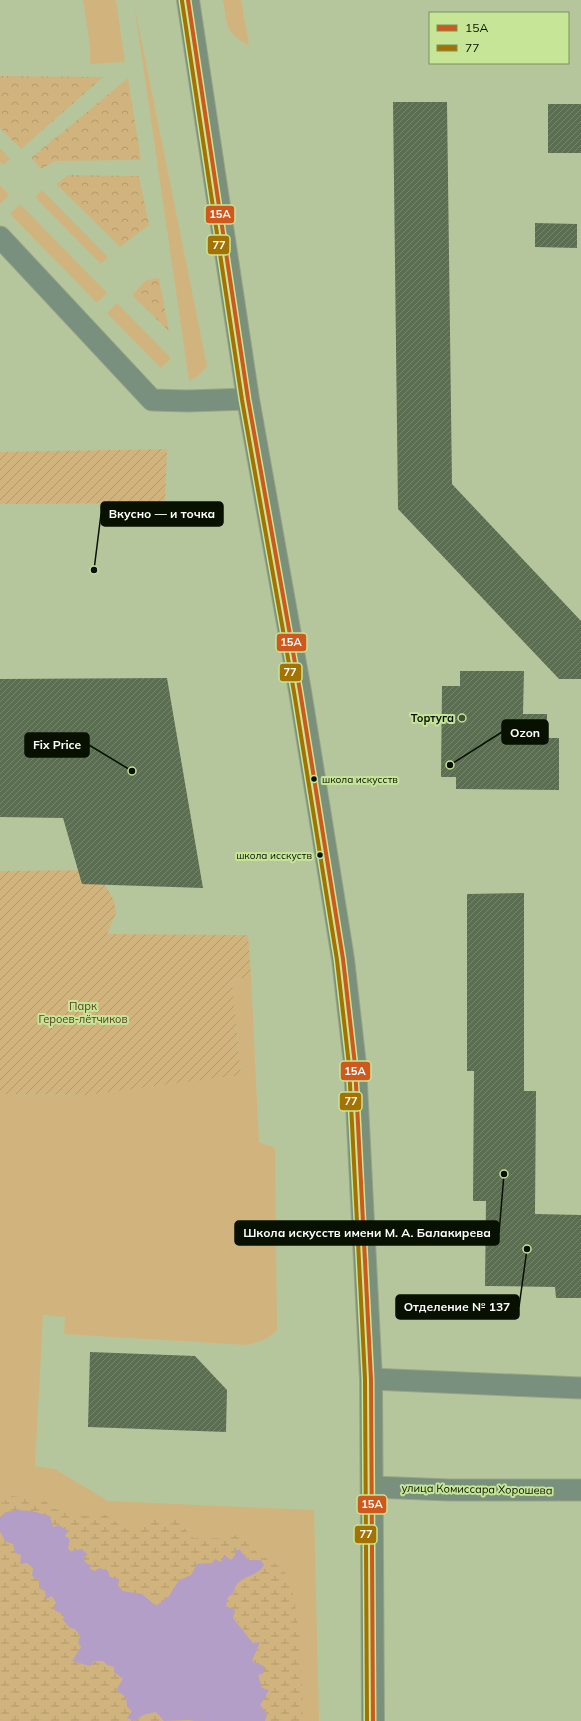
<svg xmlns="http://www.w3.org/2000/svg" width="581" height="1721" font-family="Mulish,sans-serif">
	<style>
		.grass { fill: #d1b47d }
		.forest { fill: url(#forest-crowns) }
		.wetland { fill: url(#wetland-marsh) }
		.garden { fill: url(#garden-furrows) }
		.water { fill: #b39ec8 }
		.building { fill: url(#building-hatch) }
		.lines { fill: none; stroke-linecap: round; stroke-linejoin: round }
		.street-casing { stroke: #99a686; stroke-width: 23 }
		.secondary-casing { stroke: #99a686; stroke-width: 24 }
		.street { stroke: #78907d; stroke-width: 21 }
		.secondary { stroke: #7a907a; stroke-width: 22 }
		.bus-1-casing { stroke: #c6e596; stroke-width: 7 }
		.bus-2-casing { stroke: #c6e596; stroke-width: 7 }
		.bus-1 { stroke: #cf581d; stroke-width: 4 }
		.bus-2 { stroke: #a37200; stroke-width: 4 }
		.poi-dot { fill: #455037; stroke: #c6e596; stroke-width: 1.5 }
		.bus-dot { fill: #081100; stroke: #c6e596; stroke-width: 1.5 }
		.labels { text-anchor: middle; stroke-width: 4; stroke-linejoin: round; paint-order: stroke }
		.bus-label { font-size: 10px; fill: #081100; stroke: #c6e596; text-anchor: start }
		.poi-label { font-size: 11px; font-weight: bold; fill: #081100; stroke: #c6e596; text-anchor: end }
		.park-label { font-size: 11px; fill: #583c1e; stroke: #c6e596 }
		.street-label { font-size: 11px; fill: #081100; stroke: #c6e596 }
		.leader { fill: none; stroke: #081100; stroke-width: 1.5 }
		.callout-dot { fill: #081100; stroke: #c6e596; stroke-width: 1.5 }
		.callout { fill: #081100; stroke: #081100; stroke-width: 1.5 }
		.callout-label { font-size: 12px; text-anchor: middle; font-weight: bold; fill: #fff }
		.line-badge { stroke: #c6e596; stroke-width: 1.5 }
		.badge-label { font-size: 11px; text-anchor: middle; font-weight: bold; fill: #fff }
	</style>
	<defs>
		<pattern id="forest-crowns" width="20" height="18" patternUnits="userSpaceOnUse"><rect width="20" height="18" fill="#d1b47d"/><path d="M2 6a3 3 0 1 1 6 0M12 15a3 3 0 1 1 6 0" fill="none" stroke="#b29a6a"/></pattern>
		<pattern id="wetland-marsh" width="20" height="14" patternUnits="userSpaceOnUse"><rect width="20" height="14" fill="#d1b47d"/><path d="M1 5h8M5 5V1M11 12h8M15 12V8" fill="none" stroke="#b29a6a"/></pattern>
		<pattern id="garden-furrows" width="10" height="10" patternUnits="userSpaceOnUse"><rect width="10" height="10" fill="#d1b47d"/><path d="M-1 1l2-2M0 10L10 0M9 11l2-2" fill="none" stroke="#b29a6a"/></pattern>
		<pattern id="building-hatch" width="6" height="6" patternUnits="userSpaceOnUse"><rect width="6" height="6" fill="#5c6e52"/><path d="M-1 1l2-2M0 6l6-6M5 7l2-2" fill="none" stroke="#77846f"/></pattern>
	</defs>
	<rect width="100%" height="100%" fill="#b6c69c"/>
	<!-- grass -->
	<g class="grass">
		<path d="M 83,0 L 116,0 L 125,62 L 90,64 L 90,46 Z"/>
		<path d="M 223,0 L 241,0 L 249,45 C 225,34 227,24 223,0 Z"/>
		<path d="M 134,4 L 207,366 L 198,376 L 189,381 Z"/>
		<path d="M 0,148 L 10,159 L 3,165 L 0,162 Z"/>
		<path d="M 0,185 L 9,195 L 0,204 Z"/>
		<path d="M 42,190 L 108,257 L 101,264 L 35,197 Z"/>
		<path d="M 20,204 L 107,293 L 97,303 L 10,214 Z"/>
		<path d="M 117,303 L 171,358 L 161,368 L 107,313 Z"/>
		<path d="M 251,977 L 259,1142 L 275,1148 L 277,1331 L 264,1340 L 247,1345 L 64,1334 L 65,1317 L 43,1315 L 35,1466 L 55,1469 L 108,1501 L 314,1510 L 319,1721 L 0,1721 L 0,1094 L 87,1095 L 241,1075 L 232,980 Z"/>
	</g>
	<!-- forest -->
	<g class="forest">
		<path d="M 0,76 L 103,77 L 21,149 L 0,128 Z"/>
		<path d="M 128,78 L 141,160 L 55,161 L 41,169 L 31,158 Z"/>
		<path d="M 68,175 L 139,176 L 149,225 L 120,247 L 56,184 Z"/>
		<path d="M 159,278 L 169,331 L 132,295 L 146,280 Z"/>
	</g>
	<!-- wetland -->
	<g class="wetland">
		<path d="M 7,1495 L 27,1498 L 33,1505 L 45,1501 L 55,1509 L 79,1516 L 106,1515 L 126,1529 L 152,1520 L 175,1519 L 194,1538 L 227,1538 L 239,1534 C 245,1540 251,1548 258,1553 C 266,1560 276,1562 283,1570 C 301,1590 303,1692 303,1721 L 265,1721 L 267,1714 L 260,1706 C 262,1687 260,1679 252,1661 L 260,1643 L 253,1643 L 226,1606 L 228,1597 L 234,1593 L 238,1584 L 261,1570 L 255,1559 L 248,1560 L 240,1550 L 235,1551 L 235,1555 C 225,1565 210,1563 197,1564 L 191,1575 L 179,1580 L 169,1596 L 156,1606 L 142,1594 L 123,1591 L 110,1577 L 90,1569 L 83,1558 L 84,1555 L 87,1555 L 82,1549 L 70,1551 L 68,1548 L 65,1536 L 53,1527 L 0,1517 L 0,1502 L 4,1503 Z"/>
		<path d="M 0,1531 L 5,1541 L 14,1544 L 15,1553 C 30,1559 43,1583 47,1599 L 52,1596 L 80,1636 L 81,1647 L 72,1661 L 103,1661 C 107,1665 109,1664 114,1667 C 126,1675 126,1694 127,1707 L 132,1711 L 127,1718 L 135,1721 L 143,1715 L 156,1712 L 164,1721 L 0,1721 Z"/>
	</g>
	<!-- garden -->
	<g class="garden">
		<path d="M 167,449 L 165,503 L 0,504 L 0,452 Z"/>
		<path d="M 96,870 L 114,900 L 116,913 L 107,934 L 248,935 L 251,977 L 232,980 L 241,1075 L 87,1095 L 0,1094 L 0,871 Z"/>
	</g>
	<!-- water -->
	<path class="water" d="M 18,1510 L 32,1511 L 50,1516 L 53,1527 L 59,1525 L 68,1531 L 65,1536 L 70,1539 L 68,1548 L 70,1551 L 82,1549 L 88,1555 L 84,1556 L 83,1558 L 86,1563 L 91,1565 L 90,1569 L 95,1571 L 99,1568 L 107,1570 L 110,1577 L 119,1579 L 118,1586 L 123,1591 L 142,1594 L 156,1606 L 169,1596 L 179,1580 L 191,1575 L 197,1564 L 212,1563 L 215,1559 L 221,1562 L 224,1555 L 231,1560 L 235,1555 L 235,1550 L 240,1550 L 248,1560 L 261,1560 L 264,1565 C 259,1575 245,1575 237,1584 C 233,1590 236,1592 228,1597 L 226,1606 L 235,1610 L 233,1618 L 253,1643 L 260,1642 L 252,1661 L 264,1666 L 264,1673 L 258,1675 L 262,1688 L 269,1690 L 260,1705 L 267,1714 L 265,1721 L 194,1721 L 189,1720 L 164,1721 L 156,1712 L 143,1715 L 135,1721 L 127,1718 L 132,1711 L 127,1707 L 126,1697 L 116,1690 L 123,1679 L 114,1672 L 114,1667 L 107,1665 L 103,1661 L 94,1661 L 90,1666 L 72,1661 L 81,1647 L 78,1643 L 80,1636 L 75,1629 L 70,1628 L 63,1620 L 64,1615 L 54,1610 L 56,1603 L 52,1596 L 46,1599 L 45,1591 L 39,1588 L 39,1580 L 32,1576 L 33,1568 L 27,1563 L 20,1564 L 21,1555 L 15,1553 L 13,1544 L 5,1541 L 0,1531 L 0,1517 L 6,1512 Z"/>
	<!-- building -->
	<g class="building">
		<path d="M 393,102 L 447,102 L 452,484 L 581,621 L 581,679 L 559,679 L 398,509 Z"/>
		<rect x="548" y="104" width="33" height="49"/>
		<path d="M 535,223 L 577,224 L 577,248 L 535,247 Z"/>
		<path d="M 460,671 L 524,671 L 523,714 L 547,714 L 547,738 L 559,738 L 559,790 L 456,789 L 456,777 L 441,777 L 442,686 L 460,686 Z"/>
		<path d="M 167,678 L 203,888 L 82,884 L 63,818 L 0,817 L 0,679 Z"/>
		<path d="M 524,893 L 524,1091 L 536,1091 L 535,1214 L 581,1215 L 581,1298 L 556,1298 L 555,1287 L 485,1286 L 486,1201 L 473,1201 L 474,1071 L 467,1071 L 467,894 Z"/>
		<path d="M 90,1352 L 195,1356 L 227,1390 L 226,1432 L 88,1427 Z"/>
	</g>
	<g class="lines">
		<defs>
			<g id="street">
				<path d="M 0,237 L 152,400 L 187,401 L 248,399"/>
				<path d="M 371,1379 L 581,1388"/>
				<path d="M 373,1487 L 449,1490 L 581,1490"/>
			</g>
			<path id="secondary" d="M 188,0 L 248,399 L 300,691 L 343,959 L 355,1065 L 371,1379 L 373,1721"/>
		</defs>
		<!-- street casing -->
		<use href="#street" class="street-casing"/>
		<!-- secondary casing -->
		<use href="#secondary" class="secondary-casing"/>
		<!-- street -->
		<use href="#street" class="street"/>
		<!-- secondary -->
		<use href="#secondary" class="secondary"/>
		<defs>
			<path id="bus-1" d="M 188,0 L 248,399 L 300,691 L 343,959 L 355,1065 L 371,1379 L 373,1721"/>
			<path id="bus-2" d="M 182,1 L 242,400 L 294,692 L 337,960 L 349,1065 L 365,1379 L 367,1721"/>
		</defs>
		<!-- bus-1 casing -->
		<use href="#bus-1" class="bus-1-casing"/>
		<!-- bus-2 casing -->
		<use href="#bus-2" class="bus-2-casing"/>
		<!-- bus-1 -->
		<use href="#bus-1" class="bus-1"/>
		<!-- bus-2 -->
		<use href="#bus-2" class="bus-2"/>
	</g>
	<!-- markers -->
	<circle class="poi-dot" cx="462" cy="718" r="4"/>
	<g class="bus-dot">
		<circle cx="314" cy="779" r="3.5"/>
		<circle cx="320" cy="855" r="3.5"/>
	</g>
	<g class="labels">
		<!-- bus labels -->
		<g class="bus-label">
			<text x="322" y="783">школа искусств</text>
			<text x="312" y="859" text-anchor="end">школа исскуств</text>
		</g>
		<!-- poi labels -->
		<g class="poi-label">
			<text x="454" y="722">Тортуга</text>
		</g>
		<!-- park labels -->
		<g class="park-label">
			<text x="83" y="1010">Парк<tspan x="83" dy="13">Героев-лётчиков</tspan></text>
		</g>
		<!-- street labels -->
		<g class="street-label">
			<text transform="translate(477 1489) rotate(1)" y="4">улица Комиссара Хорошева</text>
		</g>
	</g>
	<!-- callouts -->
	<path class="leader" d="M94 570L101 514M450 765L502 732M132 771L89 745M504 1174L499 1233M527 1249L519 1307"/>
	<g class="callout-dot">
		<circle cx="94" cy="570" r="4"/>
		<circle cx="450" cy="765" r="4"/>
		<circle cx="132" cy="771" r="4"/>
		<circle cx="504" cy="1174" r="4"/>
		<circle cx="527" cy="1249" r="4"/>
	</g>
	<g class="callout">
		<rect x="101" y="502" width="122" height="24" rx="4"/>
		<rect x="502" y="720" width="46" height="24" rx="4"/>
		<rect x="25" y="733" width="64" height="24" rx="4"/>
		<rect x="235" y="1221" width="264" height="24" rx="4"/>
		<rect x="396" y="1295" width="123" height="24" rx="4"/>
	</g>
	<g class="callout-label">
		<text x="162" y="518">Вкусно — и точка</text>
		<text x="525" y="737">Ozon</text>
		<text x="57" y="749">Fix Price</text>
		<text x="367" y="1237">Школа искусств имени М. А. Балакирева</text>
		<text x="457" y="1311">Отделение № 137</text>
	</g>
	<g class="line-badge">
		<rect x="205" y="205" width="30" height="19" rx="4" fill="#cf581d"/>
		<rect x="207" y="235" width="23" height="20" rx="4" fill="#a37200"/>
		<rect x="276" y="633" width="31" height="19" rx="4" fill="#cf581d"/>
		<rect x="279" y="663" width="23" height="19" rx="4" fill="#a37200"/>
		<rect x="340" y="1061" width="31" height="20" rx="4" fill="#cf581d"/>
		<rect x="339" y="1092" width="23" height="19" rx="4" fill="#a37200"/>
		<rect x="357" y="1495" width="30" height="19" rx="4" fill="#cf581d"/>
		<rect x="354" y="1525" width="23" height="19" rx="4" fill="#a37200"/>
	</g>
	<g class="badge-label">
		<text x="220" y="218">15А</text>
		<text x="219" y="249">77</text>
		<text x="291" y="646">15А</text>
		<text x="290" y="676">77</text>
		<text x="355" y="1075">15А</text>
		<text x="351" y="1105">77</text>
		<text x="372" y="1508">15А</text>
		<text x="366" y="1538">77</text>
	</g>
	<!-- legend -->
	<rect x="429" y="12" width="140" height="52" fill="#c6e596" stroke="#7a905a"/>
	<rect x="437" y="25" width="20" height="6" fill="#cf581d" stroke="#7a905a"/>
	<text x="465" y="32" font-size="12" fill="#081100">15А</text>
	<rect x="437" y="45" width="20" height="6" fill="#a37200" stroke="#7a905a"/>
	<text x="465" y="52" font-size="12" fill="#081100">77</text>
</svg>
